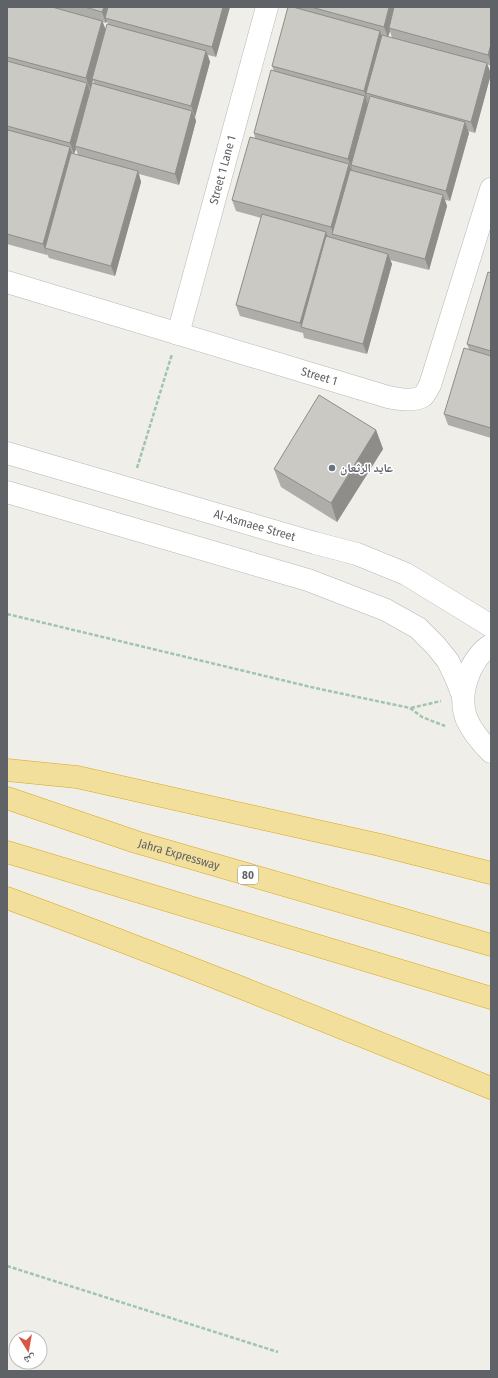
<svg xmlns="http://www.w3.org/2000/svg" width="498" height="1378" font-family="'Fira Sans Condensed','Noto Naskh Arabic',sans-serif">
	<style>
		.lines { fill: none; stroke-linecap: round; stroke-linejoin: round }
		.minor-casing { stroke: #b4b7ba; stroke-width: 23 }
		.highway-casing { stroke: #dda71a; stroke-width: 23 }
		.path { stroke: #a1c4ad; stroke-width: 2.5; stroke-dasharray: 4 2; stroke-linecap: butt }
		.minor { stroke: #fff; stroke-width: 22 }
		.highway { stroke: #f2df9c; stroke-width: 22 }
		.wall { fill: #afada9; fill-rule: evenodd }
		.shaded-wall { fill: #8e8d89 }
		.building { fill: #cbc9c4; stroke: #8e8d89 }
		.worship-dot { fill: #6b7280; stroke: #fff; stroke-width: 1.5 }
		.labels { text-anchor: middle; stroke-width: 3; stroke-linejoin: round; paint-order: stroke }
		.shield { fill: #fff; stroke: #8f9194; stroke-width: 1 }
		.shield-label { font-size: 11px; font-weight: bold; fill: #5f6266 }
		.street-label { font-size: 12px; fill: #5f6266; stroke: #fff }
		.worship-label { font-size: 12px; font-weight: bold; fill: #5b616d; stroke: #fff; text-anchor: start }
	</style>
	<rect width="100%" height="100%" fill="#efeee8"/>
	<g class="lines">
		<defs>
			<g id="minor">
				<path id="s1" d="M 7,282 L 388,397 C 397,399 414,402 423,396 C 426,393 428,388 430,385 L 491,189"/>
				<path id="s2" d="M 178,334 L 267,7"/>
				<path id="s3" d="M 7,453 L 315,543 L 357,554 L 406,574 L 491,626"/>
				<path d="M 7,492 L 308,580 L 386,610 L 418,628 L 436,646 L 448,661 L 456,678 L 463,696"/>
				<path d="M 491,645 C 469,659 457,696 467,720 C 473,733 481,742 491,752"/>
			</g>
			<g id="highway">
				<path d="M 7,770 L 77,777 L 380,845 L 491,873"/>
				<path id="s4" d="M 7,798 L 136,842 L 491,945"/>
				<path d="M 7,852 L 491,998"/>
				<path d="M 7,898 C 170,958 330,1023 491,1088"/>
			</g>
		</defs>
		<!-- minor casing -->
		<use href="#minor" class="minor-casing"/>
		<!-- highway casing -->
		<use href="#highway" class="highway-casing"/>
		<!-- path -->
		<g class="path">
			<path d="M 137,468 L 172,354"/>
			<path d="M 7,614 L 315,688 L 410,708 L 422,717 L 445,726"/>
			<path d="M 411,708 L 441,701"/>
			<path d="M 7,1266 L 278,1352"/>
		</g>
		<!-- minor -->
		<use href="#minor" class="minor"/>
		<!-- highway -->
		<use href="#highway" class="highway"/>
	</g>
	<!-- wall -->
	<g class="wall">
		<path d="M 7,7 L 230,7 L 216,57 L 208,55 L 210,62 L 195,117 L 195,116 L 196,121 L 179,185 L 139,174 L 141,182 L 115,276 L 49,258 L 47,254 L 47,255 L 7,244 ZM 107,21 L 108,24 L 106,30 L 103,22 L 106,23 ZM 93,80 L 94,84 L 90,91 L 89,89 L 90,89 ZM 76,149 L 78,155 L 74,154 Z"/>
		<path d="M 294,7 L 491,7 L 491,66 L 487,64 L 491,74 L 475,133 L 468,131 L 469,133 L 450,201 L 445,200 L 447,206 L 429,270 L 390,260 L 392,264 L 367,354 L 304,338 L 303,333 L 240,316 L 236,305 L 261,218 L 236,211 L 232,200 L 255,138 L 254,133 L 274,71 L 272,66 ZM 390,31 L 392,38 L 388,37 Z"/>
		<path d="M 491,273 L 491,438 L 448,425 L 444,414 L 469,349 L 467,344 Z"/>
		<path d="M 376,430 L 383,449 L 337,522 L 281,487 L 274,469 Z"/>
	</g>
	<!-- shaded-wall -->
	<g class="shaded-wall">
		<path d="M 104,7 L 110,7 L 105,18 L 107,21 L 106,23 L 102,12 Z"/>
		<path d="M 223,7 L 230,7 L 216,57 L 212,47 Z"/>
		<path d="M 389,7 L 396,7 L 389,28 L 390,31 L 388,37 L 384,27 Z"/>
		<path d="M 102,21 L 106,31 L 92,79 L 93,80 L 90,89 L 86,78 Z"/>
		<path d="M 380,31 L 384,42 L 366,93 L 368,100 L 368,101 L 364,91 Z"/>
		<path d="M 491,44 L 491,63 L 488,55 Z"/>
		<path d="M 206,51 L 210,62 L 195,117 L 191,106 Z"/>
		<path d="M 487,63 L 491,74 L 475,133 L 471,122 Z"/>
		<path d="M 87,83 L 91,94 L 75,146 L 76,149 L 74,154 L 70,143 Z"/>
		<path d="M 365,96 L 369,107 L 351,165 L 352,169 L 352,170 L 348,159 Z"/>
		<path d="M 192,111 L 196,121 L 179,185 L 175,174 Z"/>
		<path d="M 465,122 L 469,133 L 450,201 L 446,191 Z"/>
		<path d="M 70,147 L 74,158 L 45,248 L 47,255 L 43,244 Z"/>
		<path d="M 349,164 L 353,174 L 334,235 L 331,227 Z"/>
		<path d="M 138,171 L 141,182 L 115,276 L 111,266 Z"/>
		<path d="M 443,195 L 447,206 L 429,270 L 425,259 Z"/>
		<path d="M 326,232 L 330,242 L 302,327 L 300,323 Z"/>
		<path d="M 388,254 L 392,264 L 367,354 L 363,344 Z"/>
		<path d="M 376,430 L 383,449 L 337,522 L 331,503 Z"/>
	</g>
	<!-- building -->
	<g class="building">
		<path d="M 7,7 L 52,7 L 102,21 L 86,78 L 7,57 Z"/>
		<path d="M 85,7 L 104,7 L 102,12 Z"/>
		<path d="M 108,7 L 223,7 L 212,47 L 105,18 Z"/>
		<path d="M 288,7 L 293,7 L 380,31 L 364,91 L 272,66 Z"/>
		<path d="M 311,7 L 389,7 L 384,27 Z"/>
		<path d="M 394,7 L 491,7 L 491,44 L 488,55 L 389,28 Z"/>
		<path d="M 107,24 L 206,51 L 191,106 L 92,79 Z"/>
		<path d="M 382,35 L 487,63 L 471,122 L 366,93 Z"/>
		<path d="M 7,61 L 87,83 L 70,143 L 7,126 Z"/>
		<path d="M 271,70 L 365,96 L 348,159 L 254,133 Z"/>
		<path d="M 92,83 L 192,111 L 175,174 L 75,146 Z"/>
		<path d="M 370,96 L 465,122 L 446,191 L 351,165 Z"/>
		<path d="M 8,130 L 70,147 L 43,244 L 7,234 L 7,134 Z"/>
		<path d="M 250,137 L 349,164 L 331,227 L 232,200 Z"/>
		<path d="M 71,153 L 138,171 L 111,266 L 45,248 Z"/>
		<path d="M 350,170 L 443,195 L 425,259 L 332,234 Z"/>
		<path d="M 262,214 L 326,232 L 300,323 L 236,305 Z"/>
		<path d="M 326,236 L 388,254 L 363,344 L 301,327 Z"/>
		<path d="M 488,272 L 491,273 L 491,351 L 467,344 Z"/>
		<path d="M 464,348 L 491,356 L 491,428 L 444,414 Z"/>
		<path d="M 319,395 L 376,430 L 331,503 L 274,469 Z"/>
	</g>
	<!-- markers -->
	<circle class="worship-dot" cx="332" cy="468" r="4"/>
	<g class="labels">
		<!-- shield labels -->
		<rect class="shield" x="238" y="866" width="20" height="18" rx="3"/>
		<g class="shield-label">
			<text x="248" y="879">80</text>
		</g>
		<!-- street labels -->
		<g class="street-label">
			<text dy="4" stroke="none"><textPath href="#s2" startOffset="170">Street 1 Lane 1</textPath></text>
			<text dy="4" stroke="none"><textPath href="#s1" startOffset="326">Street 1</textPath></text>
			<text dy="4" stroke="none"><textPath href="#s3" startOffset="258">Al-Asmaee Street</textPath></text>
			<text dy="4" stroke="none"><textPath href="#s4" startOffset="181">Jahra Expressway</textPath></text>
		</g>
		<!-- worship labels -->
		<g class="worship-label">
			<text x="340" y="472">عايد الرثعان</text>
		</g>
	</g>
	<!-- border -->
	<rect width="498" height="1378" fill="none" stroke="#5f6266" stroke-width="16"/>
	<!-- north arrow -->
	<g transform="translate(28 1350) rotate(169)"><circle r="19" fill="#ffffff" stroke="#bfc0c2"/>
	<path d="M0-3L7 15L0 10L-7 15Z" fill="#d75746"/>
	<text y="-6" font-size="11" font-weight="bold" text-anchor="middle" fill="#5f6266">ش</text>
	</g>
</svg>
